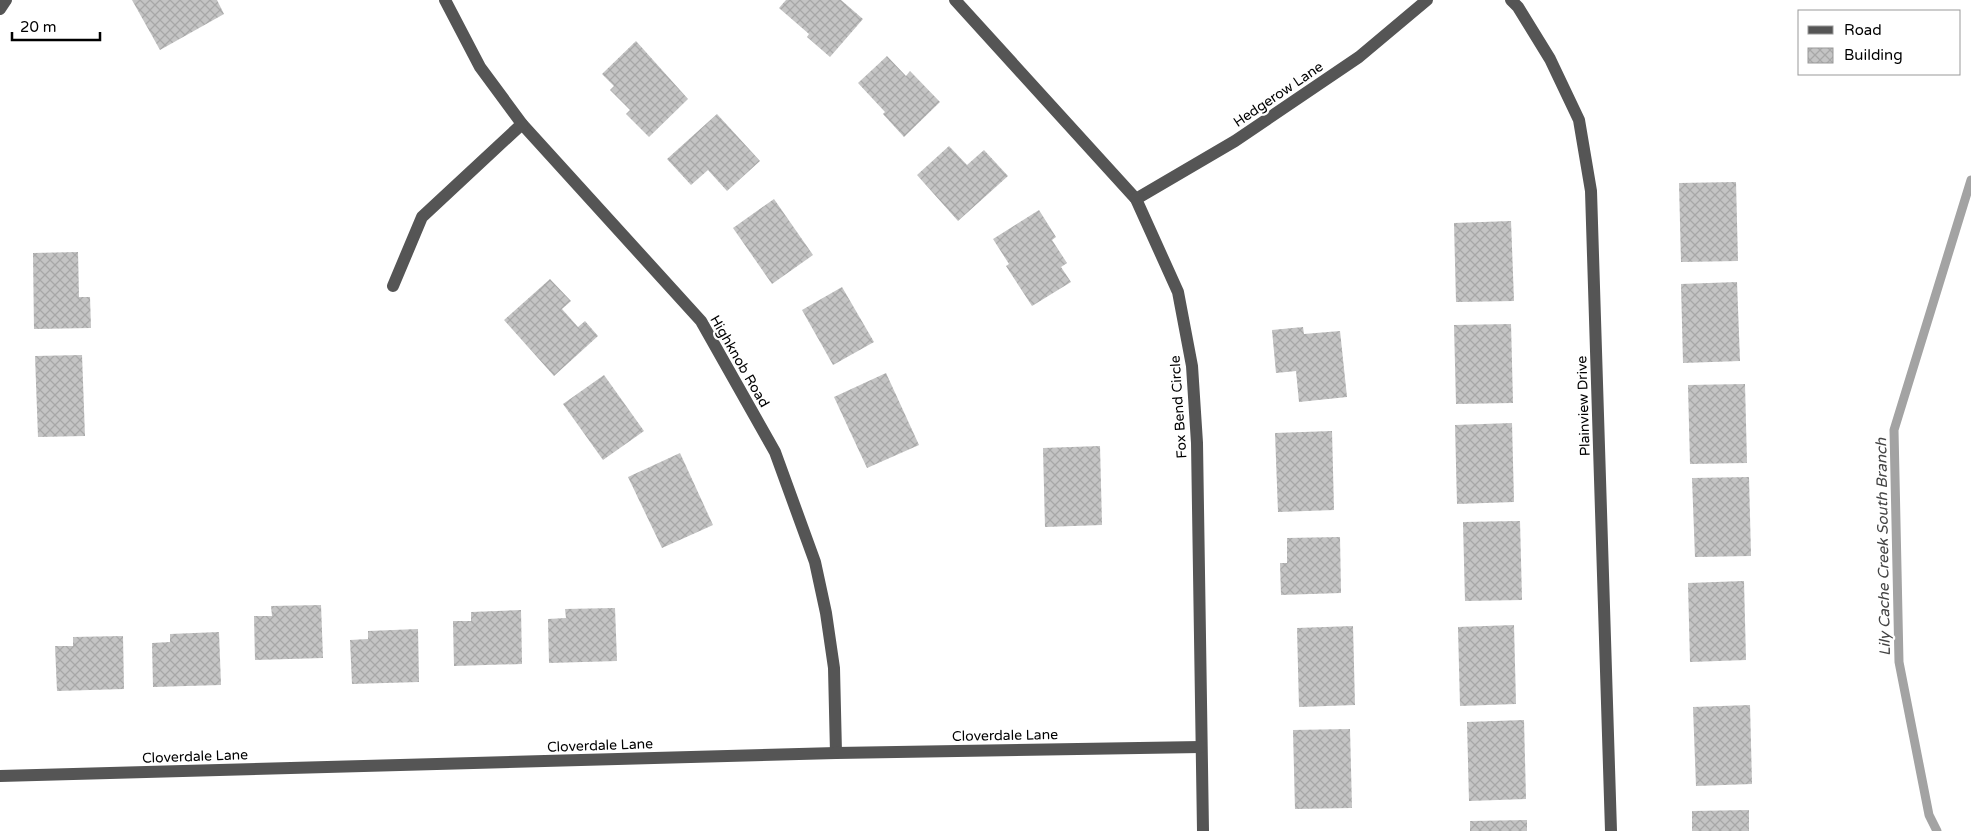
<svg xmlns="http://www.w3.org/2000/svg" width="1971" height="831" font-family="'Varela Round',sans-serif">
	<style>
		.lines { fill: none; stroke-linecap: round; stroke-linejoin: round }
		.stream { stroke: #a3a3a3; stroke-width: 9 }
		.building { fill: url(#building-cross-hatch) }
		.minor { stroke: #555; stroke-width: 12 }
		.labels { text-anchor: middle; stroke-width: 4.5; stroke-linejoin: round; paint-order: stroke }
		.street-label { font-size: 14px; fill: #000; stroke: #fff }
		.water-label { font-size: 15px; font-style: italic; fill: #444; stroke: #fff }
	</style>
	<defs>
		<pattern id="building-cross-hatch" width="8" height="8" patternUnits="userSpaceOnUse" patternTransform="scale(1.25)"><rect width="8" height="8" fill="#c4c4c4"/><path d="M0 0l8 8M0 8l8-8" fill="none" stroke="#a7a7a7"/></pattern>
	</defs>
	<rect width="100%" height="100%" fill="#fff"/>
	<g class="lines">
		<!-- stream -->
		<path class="stream" d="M 1937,831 L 1929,815 L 1899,662 L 1894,430 L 1971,180"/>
	</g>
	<!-- building -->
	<g class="building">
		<path d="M 132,0 L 217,0 L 224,14 L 160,50 Z"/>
		<path d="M 786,0 L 841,0 L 863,19 L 830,57 L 807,37 L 809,34 L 779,8 Z"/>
		<path d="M 636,41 L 688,99 L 649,137 L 626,114 L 630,110 L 610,90 L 614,86 L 602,74 Z"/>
		<path d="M 887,56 L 906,76 L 910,71 L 940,102 L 904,137 L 883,114 L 885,112 L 858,83 Z"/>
		<path d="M 717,114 L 760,161 L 727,191 L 708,170 L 691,185 L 667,159 Z"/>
		<path d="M 949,146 L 967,165 L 984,150 L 1008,176 L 958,221 L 917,175 Z"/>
		<path d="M 1736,182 L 1738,261 L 1681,262 L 1679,183 Z"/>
		<path d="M 774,199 L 813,255 L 772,284 L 733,228 Z"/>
		<path d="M 1039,210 L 1056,237 L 1052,240 L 1067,263 L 1061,267 L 1071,282 L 1032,306 L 1006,266 L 1009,264 L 993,239 Z"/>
		<path d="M 1511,221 L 1514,301 L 1456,302 L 1454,223 Z"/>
		<path d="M 78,252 L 79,297 L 90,297 L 91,328 L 34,329 L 33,253 Z"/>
		<path d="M 550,279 L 571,301 L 562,309 L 578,327 L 585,321 L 598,336 L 554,376 L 504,320 Z"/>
		<path d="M 1737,282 L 1740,361 L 1683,363 L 1681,284 Z"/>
		<path d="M 842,287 L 874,342 L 833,365 L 802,310 Z"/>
		<path d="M 1511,324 L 1513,403 L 1456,404 L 1454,325 Z"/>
		<path d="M 1303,327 L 1304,334 L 1340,331 L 1347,397 L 1299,402 L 1296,371 L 1276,373 L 1272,330 Z"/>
		<path d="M 82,355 L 85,436 L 38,437 L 35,356 Z"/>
		<path d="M 886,373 L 919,445 L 867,468 L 834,397 Z"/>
		<path d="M 604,375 L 644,431 L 603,460 L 563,404 Z"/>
		<path d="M 1745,384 L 1747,463 L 1690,464 L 1688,385 Z"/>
		<path d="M 1512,423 L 1514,502 L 1457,504 L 1455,425 Z"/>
		<path d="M 1332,431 L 1334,510 L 1278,512 L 1275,433 Z"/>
		<path d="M 1100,446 L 1102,525 L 1045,527 L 1043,448 Z"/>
		<path d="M 680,453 L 713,525 L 662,548 L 628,477 Z"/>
		<path d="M 1749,477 L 1751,556 L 1695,557 L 1692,478 Z"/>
		<path d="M 1520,521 L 1522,600 L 1465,601 L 1463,522 Z"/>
		<path d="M 1340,537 L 1341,593 L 1281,595 L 1280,563 L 1287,563 L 1287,538 Z"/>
		<path d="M 1744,581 L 1746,660 L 1690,662 L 1688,583 Z"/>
		<path d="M 321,605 L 323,658 L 255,660 L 254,616 L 272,616 L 271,606 Z"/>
		<path d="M 615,608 L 617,661 L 549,663 L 548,619 L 566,618 L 565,609 Z"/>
		<path d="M 521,610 L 522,664 L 454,666 L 453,621 L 471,621 L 471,612 Z"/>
		<path d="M 1514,625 L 1516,704 L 1460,706 L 1458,627 Z"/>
		<path d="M 1353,626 L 1355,705 L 1299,707 L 1297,628 Z"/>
		<path d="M 418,629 L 419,682 L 352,684 L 350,640 L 368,639 L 368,631 Z"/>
		<path d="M 219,632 L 221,685 L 153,687 L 152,643 L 170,642 L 170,634 Z"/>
		<path d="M 123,636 L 124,689 L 57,691 L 55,646 L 73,646 L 73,637 Z"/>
		<path d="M 1750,705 L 1752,784 L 1696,786 L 1693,707 Z"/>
		<path d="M 1524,720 L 1526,799 L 1469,801 L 1467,722 Z"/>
		<path d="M 1350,729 L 1352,808 L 1295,809 L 1293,730 Z"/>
		<path d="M 1749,810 L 1749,831 L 1692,831 L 1692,811 Z"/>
		<path d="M 1527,820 L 1527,831 L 1470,831 L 1470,821 Z"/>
	</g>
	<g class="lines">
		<!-- minor -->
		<g class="minor">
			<path d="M 445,0 L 480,67 L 522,124 L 701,321 L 775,452 L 815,562 L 826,613 L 834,668 L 836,753"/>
			<path d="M 955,0 L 1136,199 L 1178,292 L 1192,366 L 1197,443 L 1203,831"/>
			<path d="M 1511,0 L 1518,7 L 1550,59 L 1579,120 L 1591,191 L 1611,831"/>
			<path d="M 0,9 L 6,0"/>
			<path d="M 1136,199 L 1235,141 L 1359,57 L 1427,0"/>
			<path d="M 393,286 L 422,217 L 522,124"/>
			<path d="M 0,776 L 836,753 L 1201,747"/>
		</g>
	</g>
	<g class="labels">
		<!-- street labels -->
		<g class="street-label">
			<text transform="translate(1278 94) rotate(-34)" y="5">Hedgerow Lane</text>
			<text transform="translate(740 361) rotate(60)" y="5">Highknob Road</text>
			<text transform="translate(1583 406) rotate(-92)" y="5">Plainview Drive</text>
			<text transform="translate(1178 407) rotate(-94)" y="5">Fox Bend Circle</text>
			<text transform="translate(1005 735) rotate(-1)" y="5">Cloverdale Lane</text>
			<text transform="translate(600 745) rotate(-2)" y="5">Cloverdale Lane</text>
			<text transform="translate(195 756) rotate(-2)" y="5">Cloverdale Lane</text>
		</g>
		<!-- water labels -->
		<g class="water-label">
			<text transform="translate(1883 547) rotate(-91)" y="5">Lily Cache Creek South Branch</text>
		</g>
	</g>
	<!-- legend -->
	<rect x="1798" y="10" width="162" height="65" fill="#ffffff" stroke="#999999"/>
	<rect x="1808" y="26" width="25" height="8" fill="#555555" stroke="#999999"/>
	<text x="1844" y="35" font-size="15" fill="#000000">Road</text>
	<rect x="1808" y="48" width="25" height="15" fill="url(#building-cross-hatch)" stroke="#999999"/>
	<text x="1844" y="60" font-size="15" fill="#000000">Building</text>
	<!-- scale -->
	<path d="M12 32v8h88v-8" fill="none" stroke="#000000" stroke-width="2.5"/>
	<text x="20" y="32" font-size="15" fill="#000000" stroke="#ffffff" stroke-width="4" paint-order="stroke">20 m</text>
</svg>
